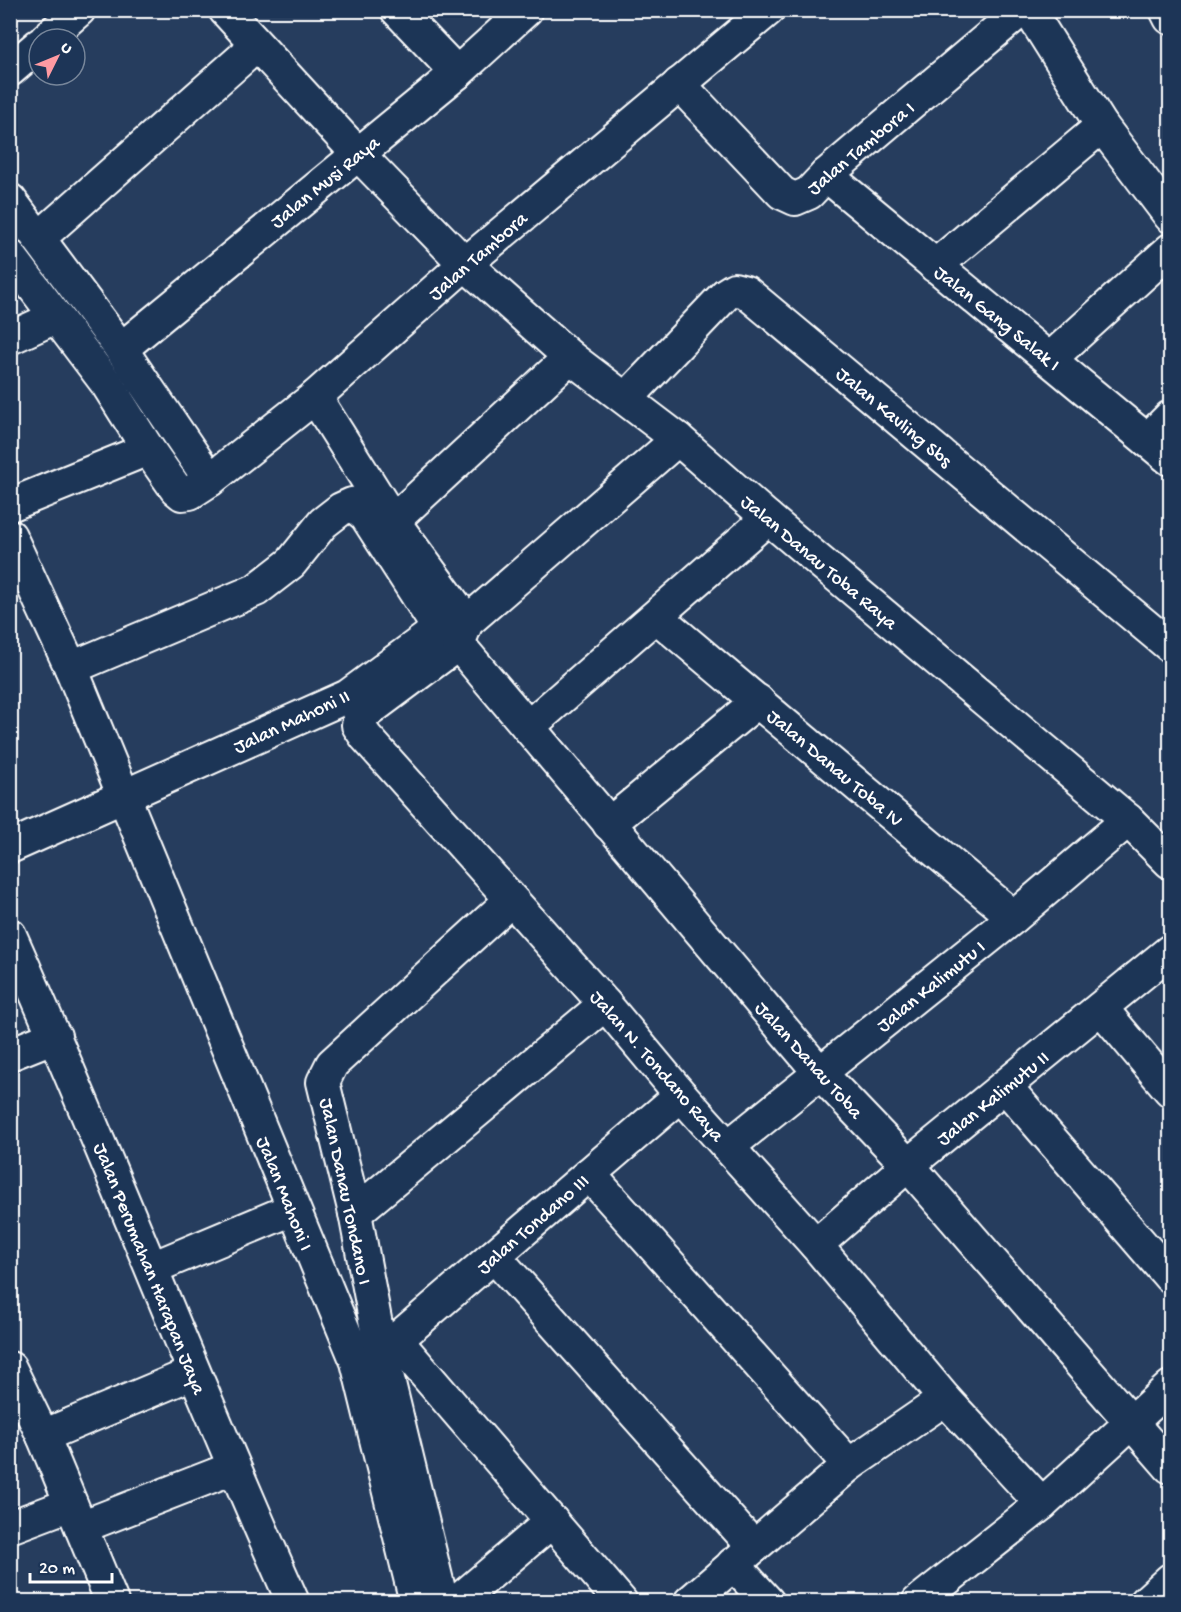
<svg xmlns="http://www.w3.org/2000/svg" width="1181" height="1612" font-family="'Gochi Hand',sans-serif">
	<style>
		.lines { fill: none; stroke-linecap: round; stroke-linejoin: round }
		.minor-casing { stroke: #fff; stroke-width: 36 }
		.minor { stroke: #1d3557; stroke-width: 32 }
		.labels { text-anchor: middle; stroke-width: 4.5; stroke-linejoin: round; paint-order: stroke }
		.street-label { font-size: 20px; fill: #fff; stroke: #1d3557 }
	</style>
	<rect width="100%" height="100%" fill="#263d5e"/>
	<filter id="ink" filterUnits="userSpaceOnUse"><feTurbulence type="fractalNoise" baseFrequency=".0167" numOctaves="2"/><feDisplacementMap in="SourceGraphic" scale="12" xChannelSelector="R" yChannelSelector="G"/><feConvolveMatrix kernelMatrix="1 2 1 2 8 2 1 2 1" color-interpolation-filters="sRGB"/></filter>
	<g filter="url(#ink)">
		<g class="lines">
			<defs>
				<g id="minor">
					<path d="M 225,10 L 357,153 L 465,264 L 570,357 L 678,439 L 768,518 L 1128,820 L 1170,862"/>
					<path d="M 397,10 L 457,73"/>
					<path d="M 1029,10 L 1102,126 L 1170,216"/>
					<path d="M 1166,10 L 1170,18"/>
					<path d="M 46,39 L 79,10"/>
					<path d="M 10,70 L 39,45"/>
					<path d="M 679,84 L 782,193 L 795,199 L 809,193 L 826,175 L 1021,10"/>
					<path d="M 826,175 L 1170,459"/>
					<path d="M 10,200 L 121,349 L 210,480"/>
					<path d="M 39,238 L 256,46"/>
					<path d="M 10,256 L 107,384 L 148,449 L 176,489 L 182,494 L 190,493 L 210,480 L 315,397 L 465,264 L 768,10"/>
					<path d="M 935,266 L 1102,126"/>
					<path d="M 10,338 L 56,317"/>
					<path d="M 121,349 L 457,73 L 526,10"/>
					<path d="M 1050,359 L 1170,250"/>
					<path d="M 315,397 L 393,521 L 467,622"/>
					<path d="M 627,398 L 726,294 L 734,289 L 746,292 L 1170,646"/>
					<path d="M 1147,440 L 1170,417"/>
					<path d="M 10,505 L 148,449"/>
					<path d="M 393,521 L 570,357"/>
					<path d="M 10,536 L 71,668 L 357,1362 L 416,1602"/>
					<path d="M 657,617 L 1014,917"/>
					<path d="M 458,644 L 360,717 L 358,725 L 366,737 L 605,1004 L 681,1095 L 816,1245 L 945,1399 L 1042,1504"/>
					<path d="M 458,644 L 820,1073 L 908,1165 L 1170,1467"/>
					<path d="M 458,644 L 467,622 L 678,439"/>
					<path d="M 528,727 L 768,518"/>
					<path d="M 609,824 L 758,701"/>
					<path d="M 10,847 L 348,696 L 428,637 L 433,629 L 433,620 L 366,516 L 352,504 L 341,509 L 323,523 L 291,563 L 256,590 L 71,668"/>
					<path d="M 10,935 C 108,1155 194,1381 293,1602"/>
					<path d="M 1101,1008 L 1170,1090"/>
					<path d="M 10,1054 L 55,1036"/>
					<path d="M 1005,1086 L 1170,1277"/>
					<path d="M 729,1146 L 1014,917 L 1128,820"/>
					<path d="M 589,1174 L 849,1465"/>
					<path d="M 355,1213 L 605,1004"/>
					<path d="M 816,1245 L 908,1165 L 1170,951"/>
					<path d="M 494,1256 L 754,1547"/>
					<path d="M 152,1268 L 293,1209"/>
					<path d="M 396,1340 L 621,1602"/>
					<path d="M 380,1346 L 396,1340 L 681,1095"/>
					<path d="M 10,1368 L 43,1436 L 112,1602"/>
					<path d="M 43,1436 L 193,1373"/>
					<path d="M 10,1527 L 71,1504"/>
					<path d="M 81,1527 L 233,1468"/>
					<path d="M 733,1564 L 768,1602"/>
					<path d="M 442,1602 L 380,1346 L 355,1213 L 323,1082 L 332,1064 L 511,900"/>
					<path d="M 457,1602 L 552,1521"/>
					<path d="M 690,1602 L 849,1465 L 945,1399"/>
					<path d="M 918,1602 L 1042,1504 L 1170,1387"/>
					<path d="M 1146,1602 L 1170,1580"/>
				</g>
			</defs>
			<!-- minor casing -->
			<use href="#minor" class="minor-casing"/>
			<!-- minor -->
			<use href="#minor" class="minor"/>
		</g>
	</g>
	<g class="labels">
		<!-- street labels -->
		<g class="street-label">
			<text transform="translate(860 147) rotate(-40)" y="7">Jalan Tambora I</text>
			<text transform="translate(324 181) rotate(-39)" y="7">Jalan Musi Raya</text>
			<text transform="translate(477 255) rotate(-41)" y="7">Jalan Tambora</text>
			<text transform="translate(998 317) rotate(39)" y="7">Jalan Gang Salak I</text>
			<text transform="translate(895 416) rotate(40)" y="7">Jalan Kavling Sbs</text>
			<text transform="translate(820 561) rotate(40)" y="7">Jalan Danau Toba Raya</text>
			<text transform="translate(291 720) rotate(-25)" y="7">Jalan Mahoni II</text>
			<text transform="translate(836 767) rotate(40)" y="7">Jalan Danau Toba IV</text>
			<text transform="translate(930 985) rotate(-39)" y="7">Jalan Kalimutu I</text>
			<text transform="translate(810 1059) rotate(48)" y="7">Jalan Danau Toba</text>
			<text transform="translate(658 1065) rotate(49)" y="7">Jalan N. Tondano Raya</text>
			<text transform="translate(992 1097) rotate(-39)" y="7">Jalan Kalimutu II</text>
			<text transform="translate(347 1191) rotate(78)" y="7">Jalan Danau Tondano I</text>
			<text transform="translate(286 1193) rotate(68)" y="7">Jalan Mahoni I</text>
			<text transform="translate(532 1223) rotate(-41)" y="7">Jalan Tondano III</text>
			<text transform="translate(151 1268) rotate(68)" y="7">Jalan Perumahan Harapan Jaya</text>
		</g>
	</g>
	<!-- margin -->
	<rect width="1181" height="1612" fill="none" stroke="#1d3557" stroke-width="36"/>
	<rect x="18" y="18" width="1145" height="1576" fill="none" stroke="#fff" stroke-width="2" filter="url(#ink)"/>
	<!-- north arrow -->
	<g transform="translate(57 57) rotate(47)"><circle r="28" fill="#1d3557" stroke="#77869a" stroke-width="1.5"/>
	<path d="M0-4.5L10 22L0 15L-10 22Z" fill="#ff9aa2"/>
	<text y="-9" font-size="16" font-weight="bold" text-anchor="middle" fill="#ffffff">U</text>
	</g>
	<!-- scale -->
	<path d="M30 1573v9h82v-9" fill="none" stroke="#ffffff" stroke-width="3"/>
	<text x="39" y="1573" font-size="18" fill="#ffffff" stroke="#1d3557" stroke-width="4.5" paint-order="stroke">20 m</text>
</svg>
